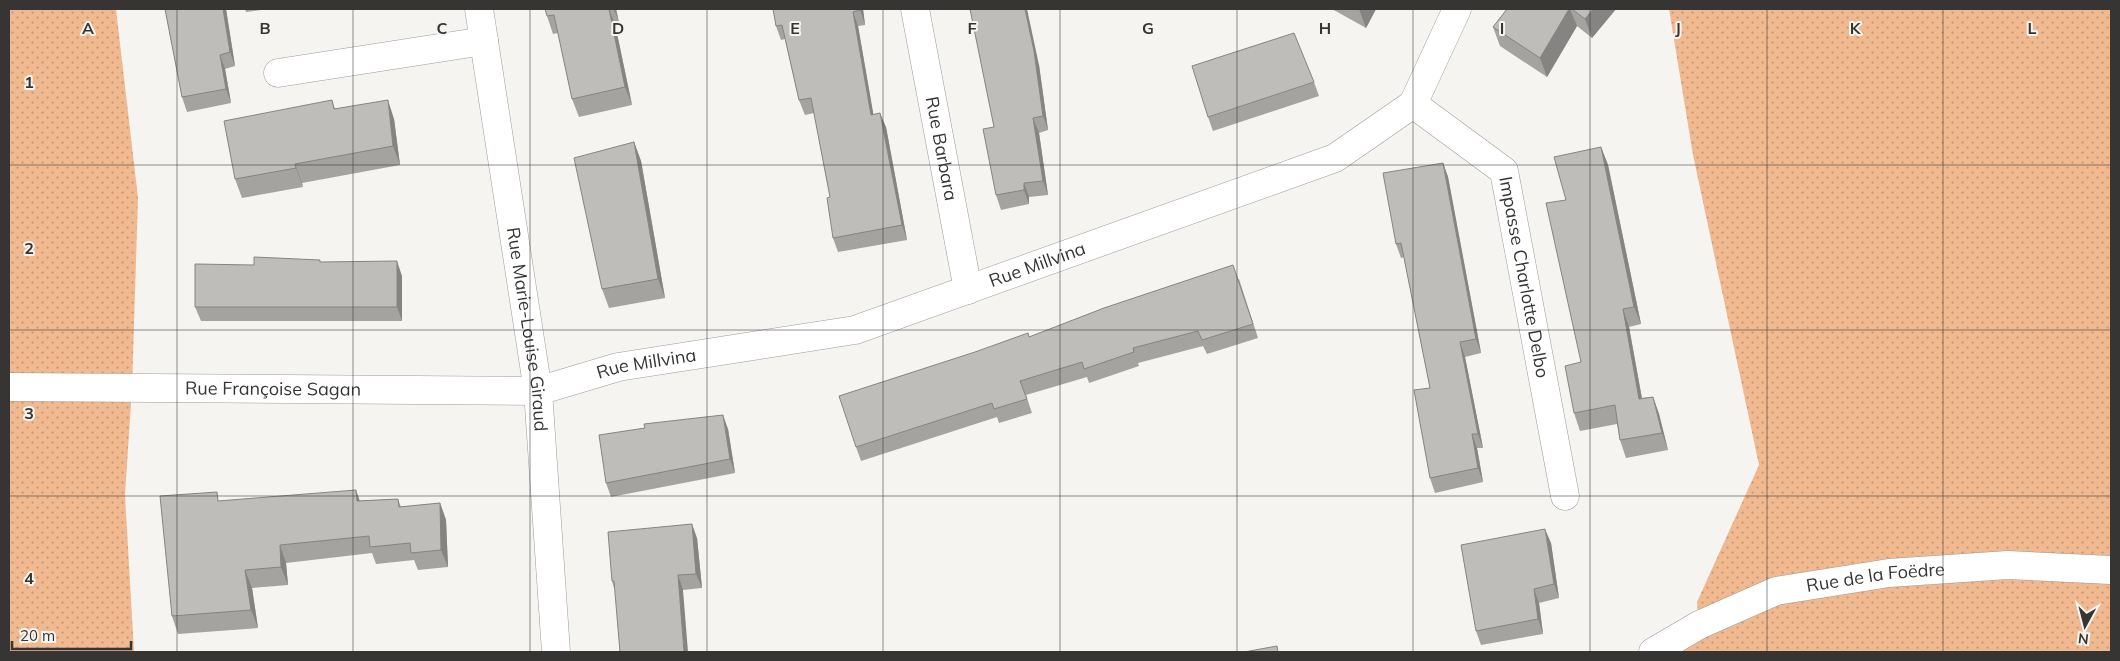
<svg xmlns="http://www.w3.org/2000/svg" width="2120" height="661" font-family="Mulish,sans-serif">
	<style>
		.grass { fill: url(#grass-dots) }
		.lines { fill: none; stroke-linecap: round; stroke-linejoin: round }
		.minor-casing { stroke: #9d9c99; stroke-width: 29 }
		.minor { stroke: #fff; stroke-width: 28 }
		.wall { fill: #a4a3a0 }
		.shaded-wall { fill: #868482 }
		.building { fill: #bfbdba; stroke: #868482 }
		.grid { fill: none; stroke: #363534; stroke-width: 1; stroke-opacity: 0.55 }
		.labels { text-anchor: middle; stroke-width: 4; stroke-linejoin: round; paint-order: stroke }
		.street-label { font-size: 18px; fill: #363534; stroke: #f5f4f0 }
		.grid-label { font-size: 16px; text-anchor: middle; font-weight: bold; fill: #363534; stroke: #f5f4f0; stroke-width: 4; stroke-linejoin: round; paint-order: stroke }
	</style>
	<defs>
		<pattern id="grass-dots" width="8" height="8" patternUnits="userSpaceOnUse" patternTransform="scale(1.25)"><rect width="8" height="8" fill="#f1b990"/><path d="M2 2h.1M6 6h.1" fill="none" stroke="#c49776" stroke-width="1.8" stroke-linecap="round"/></pattern>
	</defs>
	<rect width="100%" height="100%" fill="#f5f4f0"/>
	<!-- grass -->
	<g class="grass">
		<path d="M 9,9 L 116,9 L 138,198 L 132,388 L 125,495 L 134,652 L 9,652 Z"/>
		<path d="M 1669,9 L 2111,9 L 2111,652 L 1653,652 L 1699,625 L 1697,602 L 1759,465 L 1693,155 Z"/>
	</g>
	<g class="lines">
		<defs>
			<g id="minor">
				<path id="s1" d="M 479,9 L 538,391 L 556,652"/>
				<path id="s2" d="M 915,9 L 968,290"/>
				<path d="M 278,73 L 484,41"/>
				<path id="s3" d="M 1413,104 L 1504,171 L 1565,496"/>
				<path id="s4" d="M 9,387 L 538,391 L 618,367 L 855,330 L 1335,158 L 1413,104 L 1457,9"/>
				<path id="s5" d="M 1653,652 L 1699,625 L 1776,591 L 1889,573 L 2008,565 L 2111,570"/>
			</g>
		</defs>
		<!-- minor casing -->
		<use href="#minor" class="minor-casing"/>
		<!-- minor -->
		<use href="#minor" class="minor"/>
	</g>
	<!-- wall -->
	<g class="wall">
		<path d="M 165,9 L 226,9 L 235,66 L 225,69 L 231,103 L 187,112 L 182,97 Z"/>
		<path d="M 245,9 L 268,9 L 246,12 Z"/>
		<path d="M 545,9 L 616,9 L 619,23 L 615,24 L 632,105 L 579,117 L 572,99 L 558,33 L 553,34 L 547,16 Z"/>
		<path d="M 773,9 L 863,9 L 865,25 L 858,26 L 873,114 L 886,127 L 907,240 L 838,252 L 833,238 L 830,197 L 814,113 L 805,115 L 799,100 L 785,39 L 781,40 L 776,26 Z"/>
		<path d="M 1332,9 L 1376,9 L 1366,28 Z"/>
		<path d="M 1507,9 L 1616,9 L 1592,38 L 1577,26 L 1547,77 L 1500,46 L 1493,27 Z"/>
		<path d="M 1039,65 L 1048,130 L 1039,133 L 1048,195 L 1029,197 L 1029,204 L 1001,210 L 996,195 L 994,127 Z"/>
		<path d="M 1314,82 L 1319,96 L 1213,131 L 1208,117 Z"/>
		<path d="M 332,100 L 335,109 L 394,119 L 400,165 L 302,183 L 303,187 L 242,198 L 235,179 Z"/>
		<path d="M 634,142 L 641,161 L 665,298 L 609,308 L 602,289 Z"/>
		<path d="M 1601,147 L 1608,165 L 1641,324 L 1629,327 L 1642,398 L 1653,397 L 1659,414 L 1668,450 L 1626,458 L 1620,440 L 1617,424 L 1580,431 L 1574,413 L 1581,362 L 1566,200 Z"/>
		<path d="M 1443,163 L 1448,177 L 1481,353 L 1465,357 L 1483,448 L 1477,448 L 1483,482 L 1435,493 L 1430,478 L 1430,388 L 1404,257 L 1401,258 L 1396,244 Z"/>
		<path d="M 320,262 L 402,276 L 402,321 L 201,321 L 195,307 L 254,265 Z"/>
		<path d="M 1239,279 L 1258,338 L 1207,354 L 1203,346 L 1138,363 L 1139,366 L 1089,383 L 1087,377 L 1026,395 L 1032,413 L 999,423 L 997,417 L 861,461 L 856,447 L 1029,337 Z"/>
		<path d="M 728,429 L 735,473 L 611,497 L 606,483 Z"/>
		<path d="M 398,499 L 401,507 L 440,503 L 446,520 L 448,567 L 418,570 L 414,560 L 376,564 L 372,553 L 286,563 L 288,585 L 252,588 L 258,628 L 178,634 L 172,616 L 220,501 L 360,501 Z"/>
		<path d="M 697,538 L 702,588 L 683,590 L 614,588 L 612,581 Z"/>
		<path d="M 1551,543 L 1559,598 L 1539,603 L 1543,634 L 1481,645 L 1476,631 Z"/>
	</g>
	<!-- shaded-wall -->
	<g class="shaded-wall">
		<path d="M 223,9 L 226,9 L 235,66 L 230,52 Z"/>
		<path d="M 609,9 L 615,24 L 632,105 L 625,87 Z"/>
		<path d="M 614,9 L 616,9 L 619,23 Z"/>
		<path d="M 860,9 L 863,9 L 865,25 L 860,10 Z"/>
		<path d="M 1025,9 L 1027,9 L 1039,65 L 1048,130 L 1043,116 Z"/>
		<path d="M 1359,9 L 1376,9 L 1366,28 Z"/>
		<path d="M 1569,9 L 1570,9 L 1577,26 L 1547,77 L 1540,58 Z"/>
		<path d="M 1593,9 L 1616,9 L 1592,38 L 1585,19 Z"/>
		<path d="M 853,12 L 858,26 L 876,129 L 871,115 Z"/>
		<path d="M 220,55 L 225,69 L 231,103 L 226,89 Z"/>
		<path d="M 388,100 L 394,119 L 400,165 L 393,146 Z"/>
		<path d="M 880,113 L 886,127 L 907,240 L 902,225 Z"/>
		<path d="M 1033,118 L 1039,133 L 1048,195 L 1043,181 Z"/>
		<path d="M 634,142 L 641,161 L 665,298 L 658,279 Z"/>
		<path d="M 1601,147 L 1608,165 L 1641,324 L 1634,307 Z"/>
		<path d="M 1443,163 L 1448,177 L 1481,353 L 1476,339 Z"/>
		<path d="M 295,164 L 302,183 L 303,187 L 296,168 Z"/>
		<path d="M 1024,183 L 1029,197 L 1029,204 L 1024,190 Z"/>
		<path d="M 397,261 L 402,276 L 402,321 L 397,307 Z"/>
		<path d="M 1623,309 L 1629,327 L 1645,416 L 1639,399 Z"/>
		<path d="M 1460,342 L 1465,357 L 1483,448 L 1478,434 Z"/>
		<path d="M 1653,397 L 1659,414 L 1668,450 L 1662,433 Z"/>
		<path d="M 723,415 L 728,429 L 735,473 L 730,459 Z"/>
		<path d="M 1472,434 L 1477,448 L 1483,482 L 1478,468 Z"/>
		<path d="M 356,490 L 362,507 L 357,501 Z"/>
		<path d="M 440,503 L 446,520 L 448,567 L 441,550 Z"/>
		<path d="M 692,524 L 697,538 L 702,588 L 696,574 Z"/>
		<path d="M 1545,529 L 1551,543 L 1559,598 L 1554,584 Z"/>
		<path d="M 280,545 L 286,563 L 288,585 L 281,567 Z"/>
		<path d="M 245,570 L 252,588 L 258,628 L 251,610 Z"/>
		<path d="M 678,575 L 683,590 L 688,652 L 684,652 Z"/>
		<path d="M 1534,589 L 1539,603 L 1543,634 L 1538,619 Z"/>
	</g>
	<!-- building -->
	<g class="building">
		<path d="M 165,9 L 223,9 L 230,52 L 220,55 L 226,89 L 182,97 Z"/>
		<path d="M 545,9 L 609,9 L 625,87 L 572,99 L 554,15 L 547,16 Z"/>
		<path d="M 773,9 L 860,9 L 860,10 L 853,12 L 871,115 L 880,113 L 902,225 L 833,238 L 827,198 L 830,197 L 811,98 L 799,100 L 782,25 L 776,26 Z"/>
		<path d="M 970,9 L 1025,9 L 1034,51 L 1043,116 L 1033,118 L 1043,181 L 1024,183 L 1024,190 L 996,195 L 983,129 L 994,127 Z"/>
		<path d="M 1507,9 L 1569,9 L 1540,58 L 1493,27 Z"/>
		<path d="M 1572,9 L 1593,9 L 1585,19 Z"/>
		<path d="M 1294,33 L 1314,82 L 1208,117 L 1192,66 Z"/>
		<path d="M 332,100 L 334,109 L 388,100 L 393,146 L 295,164 L 296,168 L 235,179 L 224,121 Z"/>
		<path d="M 634,142 L 658,279 L 602,289 L 574,158 Z"/>
		<path d="M 1601,147 L 1634,307 L 1623,309 L 1639,399 L 1653,397 L 1662,433 L 1620,440 L 1615,405 L 1574,413 L 1565,366 L 1581,362 L 1546,203 L 1566,200 L 1554,157 Z"/>
		<path d="M 1443,163 L 1476,339 L 1460,342 L 1478,434 L 1472,434 L 1478,468 L 1430,478 L 1414,390 L 1430,388 L 1401,243 L 1396,244 L 1383,173 Z"/>
		<path d="M 254,257 L 320,260 L 320,262 L 397,261 L 397,307 L 195,307 L 195,264 L 254,265 Z"/>
		<path d="M 1233,265 L 1253,324 L 1202,340 L 1198,331 L 1133,348 L 1134,352 L 1084,369 L 1082,362 L 1020,381 L 1027,399 L 994,409 L 992,403 L 856,447 L 839,396 L 975,352 L 1028,333 L 1029,337 L 1104,308 Z"/>
		<path d="M 723,415 L 730,459 L 606,483 L 599,435 L 645,428 L 644,424 Z"/>
		<path d="M 356,490 L 357,501 L 398,499 L 399,507 L 440,503 L 441,550 L 411,553 L 410,543 L 370,547 L 369,536 L 280,545 L 281,567 L 245,570 L 251,610 L 172,616 L 160,496 L 217,492 L 218,501 Z"/>
		<path d="M 692,524 L 696,574 L 678,575 L 684,652 L 620,652 L 614,581 L 612,581 L 608,532 Z"/>
		<path d="M 1545,529 L 1554,584 L 1534,589 L 1538,619 L 1476,631 L 1461,545 Z"/>
		<path d="M 1277,646 L 1278,652 L 1244,652 Z"/>
	</g>
	<!-- grid -->
	<path class="grid" d="M 177,9 L 177,652M 353,9 L 353,652M 530,9 L 530,652M 707,9 L 707,652M 883,9 L 883,652M 1060,9 L 1060,652M 1237,9 L 1237,652M 1413,9 L 1413,652M 1590,9 L 1590,652M 1767,9 L 1767,652M 1943,9 L 1943,652M 9,165 L 2111,165M 9,330 L 2111,330M 9,496 L 2111,496"/>
	<g class="labels">
		<!-- street labels -->
		<g class="street-label">
			<text dy="6" stroke="none"><textPath href="#s2" startOffset="142">Rue Barbara</textPath></text>
			<text dy="6" stroke="none"><textPath href="#s4" startOffset="1046">Rue Millvina</textPath></text>
			<text dy="6" stroke="none"><textPath href="#s3" startOffset="221">Impasse Charlotte Delbo</textPath></text>
			<text dy="6" stroke="none"><textPath href="#s1" startOffset="324">Rue Marie-Louise Giraud</textPath></text>
			<text dy="6" stroke="none"><textPath href="#s4" startOffset="641">Rue Millvina</textPath></text>
			<text dy="6" stroke="none"><textPath href="#s4" startOffset="264">Rue Françoise Sagan</textPath></text>
			<text dy="6" stroke="none"><textPath href="#s5" startOffset="238">Rue de la Foëdre</textPath></text>
		</g>
	</g>
	<g class="grid-label">
		<text x="88" y="34">A</text>
		<text x="265" y="34">B</text>
		<text x="442" y="34">C</text>
		<text x="618" y="34">D</text>
		<text x="795" y="34">E</text>
		<text x="972" y="34">F</text>
		<text x="1148" y="34">G</text>
		<text x="1325" y="34">H</text>
		<text x="1502" y="34">I</text>
		<text x="1678" y="34">J</text>
		<text x="1855" y="34">K</text>
		<text x="2032" y="34">L</text>
		<text x="29" y="88">1</text>
		<text x="29" y="254">2</text>
		<text x="29" y="419">3</text>
		<text x="29" y="584">4</text>
	</g>
	<!-- border -->
	<rect width="2120" height="661" fill="none" stroke="#363534" stroke-width="20"/>
	<!-- north arrow -->
	<g transform="translate(2085 626) rotate(187)" stroke="#f5f4f0" stroke-width="4" paint-order="stroke">
	<path d="M0-4L9 19L0 12L-9 19Z" fill="#363534"/>
	<text y="-8" font-size="14" font-weight="bold" text-anchor="middle" fill="#363534">N</text>
	</g>
	<!-- scale -->
	<path d="M12 641v8h119v-8" fill="none" stroke="#363534" stroke-width="2.5"/>
	<text x="20" y="641" font-size="15" fill="#363534" stroke="#f5f4f0" stroke-width="4" paint-order="stroke">20 m</text>
</svg>
